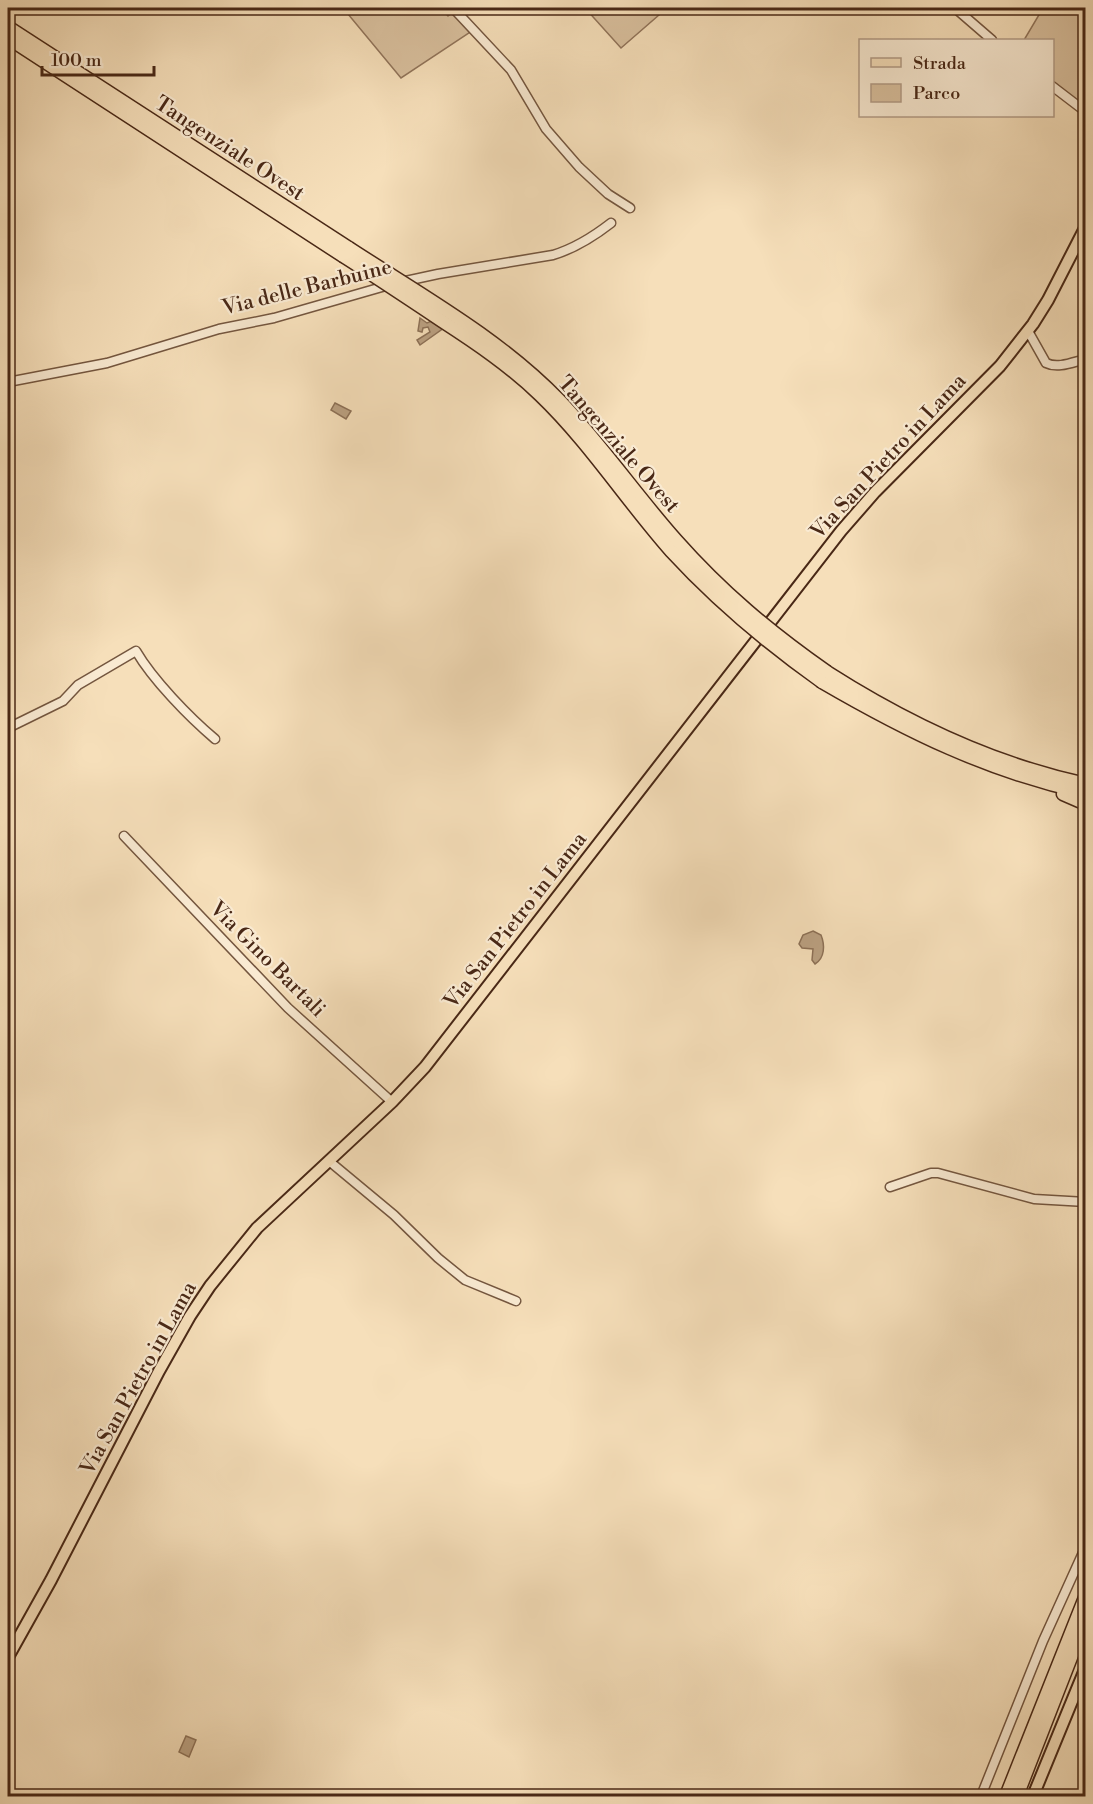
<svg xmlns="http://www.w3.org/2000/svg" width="1093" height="1804" font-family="'Libre Bodoni',serif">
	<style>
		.green { fill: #d9c09e; stroke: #91745a; stroke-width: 1.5 }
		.water { fill: #bba182; stroke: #8d7157; stroke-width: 1.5 }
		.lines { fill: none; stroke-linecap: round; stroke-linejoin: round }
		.minor-casing { stroke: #74563f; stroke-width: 11 }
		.major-casing { stroke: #492816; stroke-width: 14 }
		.highway-casing { stroke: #492816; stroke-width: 15 }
		.minor { stroke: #f9ead2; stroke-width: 8 }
		.major { stroke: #f6dfba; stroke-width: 10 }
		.highway { stroke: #f6dfba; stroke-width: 12 }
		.highway-bridge-casing { stroke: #492816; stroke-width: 15; stroke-linecap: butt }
		.highway-bridge { stroke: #f6dfba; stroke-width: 12 }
		.labels { text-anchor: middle; stroke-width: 4.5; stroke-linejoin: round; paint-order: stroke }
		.street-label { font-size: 21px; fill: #492816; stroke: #f9ead2 }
	</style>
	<rect width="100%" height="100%" fill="#f6dfba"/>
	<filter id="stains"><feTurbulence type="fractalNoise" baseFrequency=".00333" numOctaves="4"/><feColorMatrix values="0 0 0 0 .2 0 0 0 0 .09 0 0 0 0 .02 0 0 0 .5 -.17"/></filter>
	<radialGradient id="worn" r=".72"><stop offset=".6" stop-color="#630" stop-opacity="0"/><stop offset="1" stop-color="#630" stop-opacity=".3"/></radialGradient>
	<!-- green -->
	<g class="green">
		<path d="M 343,8 L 441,8 L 448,16 L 453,12 L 472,31 L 401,78 Z"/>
		<path d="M 585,8 L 667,8 L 621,48 Z"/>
		<path d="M 1043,8 L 1085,8 L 1085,107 L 1053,81 L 1052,40 L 1024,40 Z"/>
	</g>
	<!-- water -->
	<g class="water">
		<path d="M 420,318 L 427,323 L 437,319 L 448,325 L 420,345 L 417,340 L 430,332 L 428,327 L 423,328 L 422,332 L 418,331 Z"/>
		<path d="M 335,403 L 351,411 L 346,419 L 331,410 Z"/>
		<path d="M 813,931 L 821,935 C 825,945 825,958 815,964 L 812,960 L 813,949 L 802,948 L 799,944 L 803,935 Z"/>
		<path d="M 186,1736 L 196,1740 L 189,1757 L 179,1752 Z"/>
	</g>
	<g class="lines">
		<defs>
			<g id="minor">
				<path d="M 453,8 L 511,70 L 546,129 L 579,167 L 608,194 L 630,208"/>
				<path d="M 955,8 L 992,40"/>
				<path d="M 1052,86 L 1086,112"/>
				<path d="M 401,282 L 438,274 L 553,255 C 576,248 593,237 611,223"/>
				<path d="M 1028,331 L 1046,363 C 1058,369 1073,362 1086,359"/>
				<path d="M 8,382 L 107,363 L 219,329 L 274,318 L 389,285"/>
				<path d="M 8,728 L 63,701 L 78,685 L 136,651 C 153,680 189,717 215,739"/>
				<path d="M 124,836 L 288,1008 L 392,1102"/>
				<path d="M 329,1161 L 394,1215 L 438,1258 L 465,1280 L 516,1301"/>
				<path d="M 890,1187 L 931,1173 L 938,1173 L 1034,1199 L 1086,1202"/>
				<path d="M 981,1796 L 1043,1641 L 1086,1546"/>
			</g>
			<g id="major">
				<path d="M 8,1657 L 51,1580 L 159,1371 L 190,1316 L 210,1286 L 257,1228 L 392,1102 L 425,1067 L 841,531 L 875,492 L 1000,366 L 1033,324 L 1048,300 L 1086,226"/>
				<path d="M 1033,1796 L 1086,1667"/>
			</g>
			<g id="highway">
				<path d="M 8,27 L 349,248"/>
				<path d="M 8,38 L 343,256"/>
				<path d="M 827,672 C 907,723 992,764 1086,784"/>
				<path d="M 822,682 C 908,732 987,771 1086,793"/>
				<path d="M 1063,794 L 1086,804"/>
				<path d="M 1006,1796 L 1086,1595"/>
				<path d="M 1017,1796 L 1086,1619"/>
			</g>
		</defs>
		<!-- minor casing -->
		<use href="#minor" class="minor-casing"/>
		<!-- major casing -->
		<use href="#major" class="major-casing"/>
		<!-- highway casing -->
		<use href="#highway" class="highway-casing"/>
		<!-- minor -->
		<use href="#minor" class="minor"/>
		<!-- major -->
		<use href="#major" class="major"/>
		<!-- highway -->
		<use href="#highway" class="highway"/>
		<defs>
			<g id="highway-bridge">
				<path d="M 349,248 C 421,295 499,338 559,400 C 601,444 636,495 676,540 C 722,592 770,632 827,672"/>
				<path d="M 343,256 C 376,277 409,299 442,321 C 476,343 510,366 540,395 C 589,442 626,500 671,551 C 717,601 767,643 822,682"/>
			</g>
		</defs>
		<!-- highway-bridge casing -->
		<use href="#highway-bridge" class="highway-bridge-casing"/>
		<!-- highway-bridge -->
		<use href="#highway-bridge" class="highway-bridge"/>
	</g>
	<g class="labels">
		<!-- street labels -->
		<g class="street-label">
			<text transform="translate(230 148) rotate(33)" y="7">Tangenziale Ovest</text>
			<text transform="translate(307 287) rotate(-14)" y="7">Via delle Barbuine</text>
			<text transform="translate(619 444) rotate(49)" y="7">Tangenziale Ovest</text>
			<text transform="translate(888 456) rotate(-47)" y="7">Via San Pietro in Lama</text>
			<text transform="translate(515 920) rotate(-52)" y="7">Via San Pietro in Lama</text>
			<text transform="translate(268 959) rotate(45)" y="7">Via Gino Bartali</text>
			<text transform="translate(138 1378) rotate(-61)" y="7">Via San Pietro in Lama</text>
		</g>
	</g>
	<!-- margin -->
	<rect width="1093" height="1804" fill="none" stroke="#f6dfba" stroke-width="30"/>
	<rect x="9" y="9" width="1075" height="1786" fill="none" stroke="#492816" stroke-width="3"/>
	<rect x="15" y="15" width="1063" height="1774" fill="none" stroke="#492816" stroke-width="1.5"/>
	<!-- legend -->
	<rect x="859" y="39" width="195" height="78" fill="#f9ead2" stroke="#b39c87" stroke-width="1.5"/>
	<rect x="871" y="58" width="30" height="9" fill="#f6dfba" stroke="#b39c87" stroke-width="1.5"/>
	<text x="913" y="69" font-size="18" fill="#492816">Strada</text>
	<rect x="871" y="84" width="30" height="18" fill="#d9c09e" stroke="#b39c87" stroke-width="1.5"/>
	<text x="913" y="99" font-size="18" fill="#492816">Parco</text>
	<!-- scale -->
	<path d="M42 66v9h112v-9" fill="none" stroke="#492816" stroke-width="3"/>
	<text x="51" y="66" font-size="18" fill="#492816" stroke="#f9ead2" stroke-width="4.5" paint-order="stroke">100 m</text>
	<rect width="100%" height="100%" filter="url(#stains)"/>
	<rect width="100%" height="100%" fill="url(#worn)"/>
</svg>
